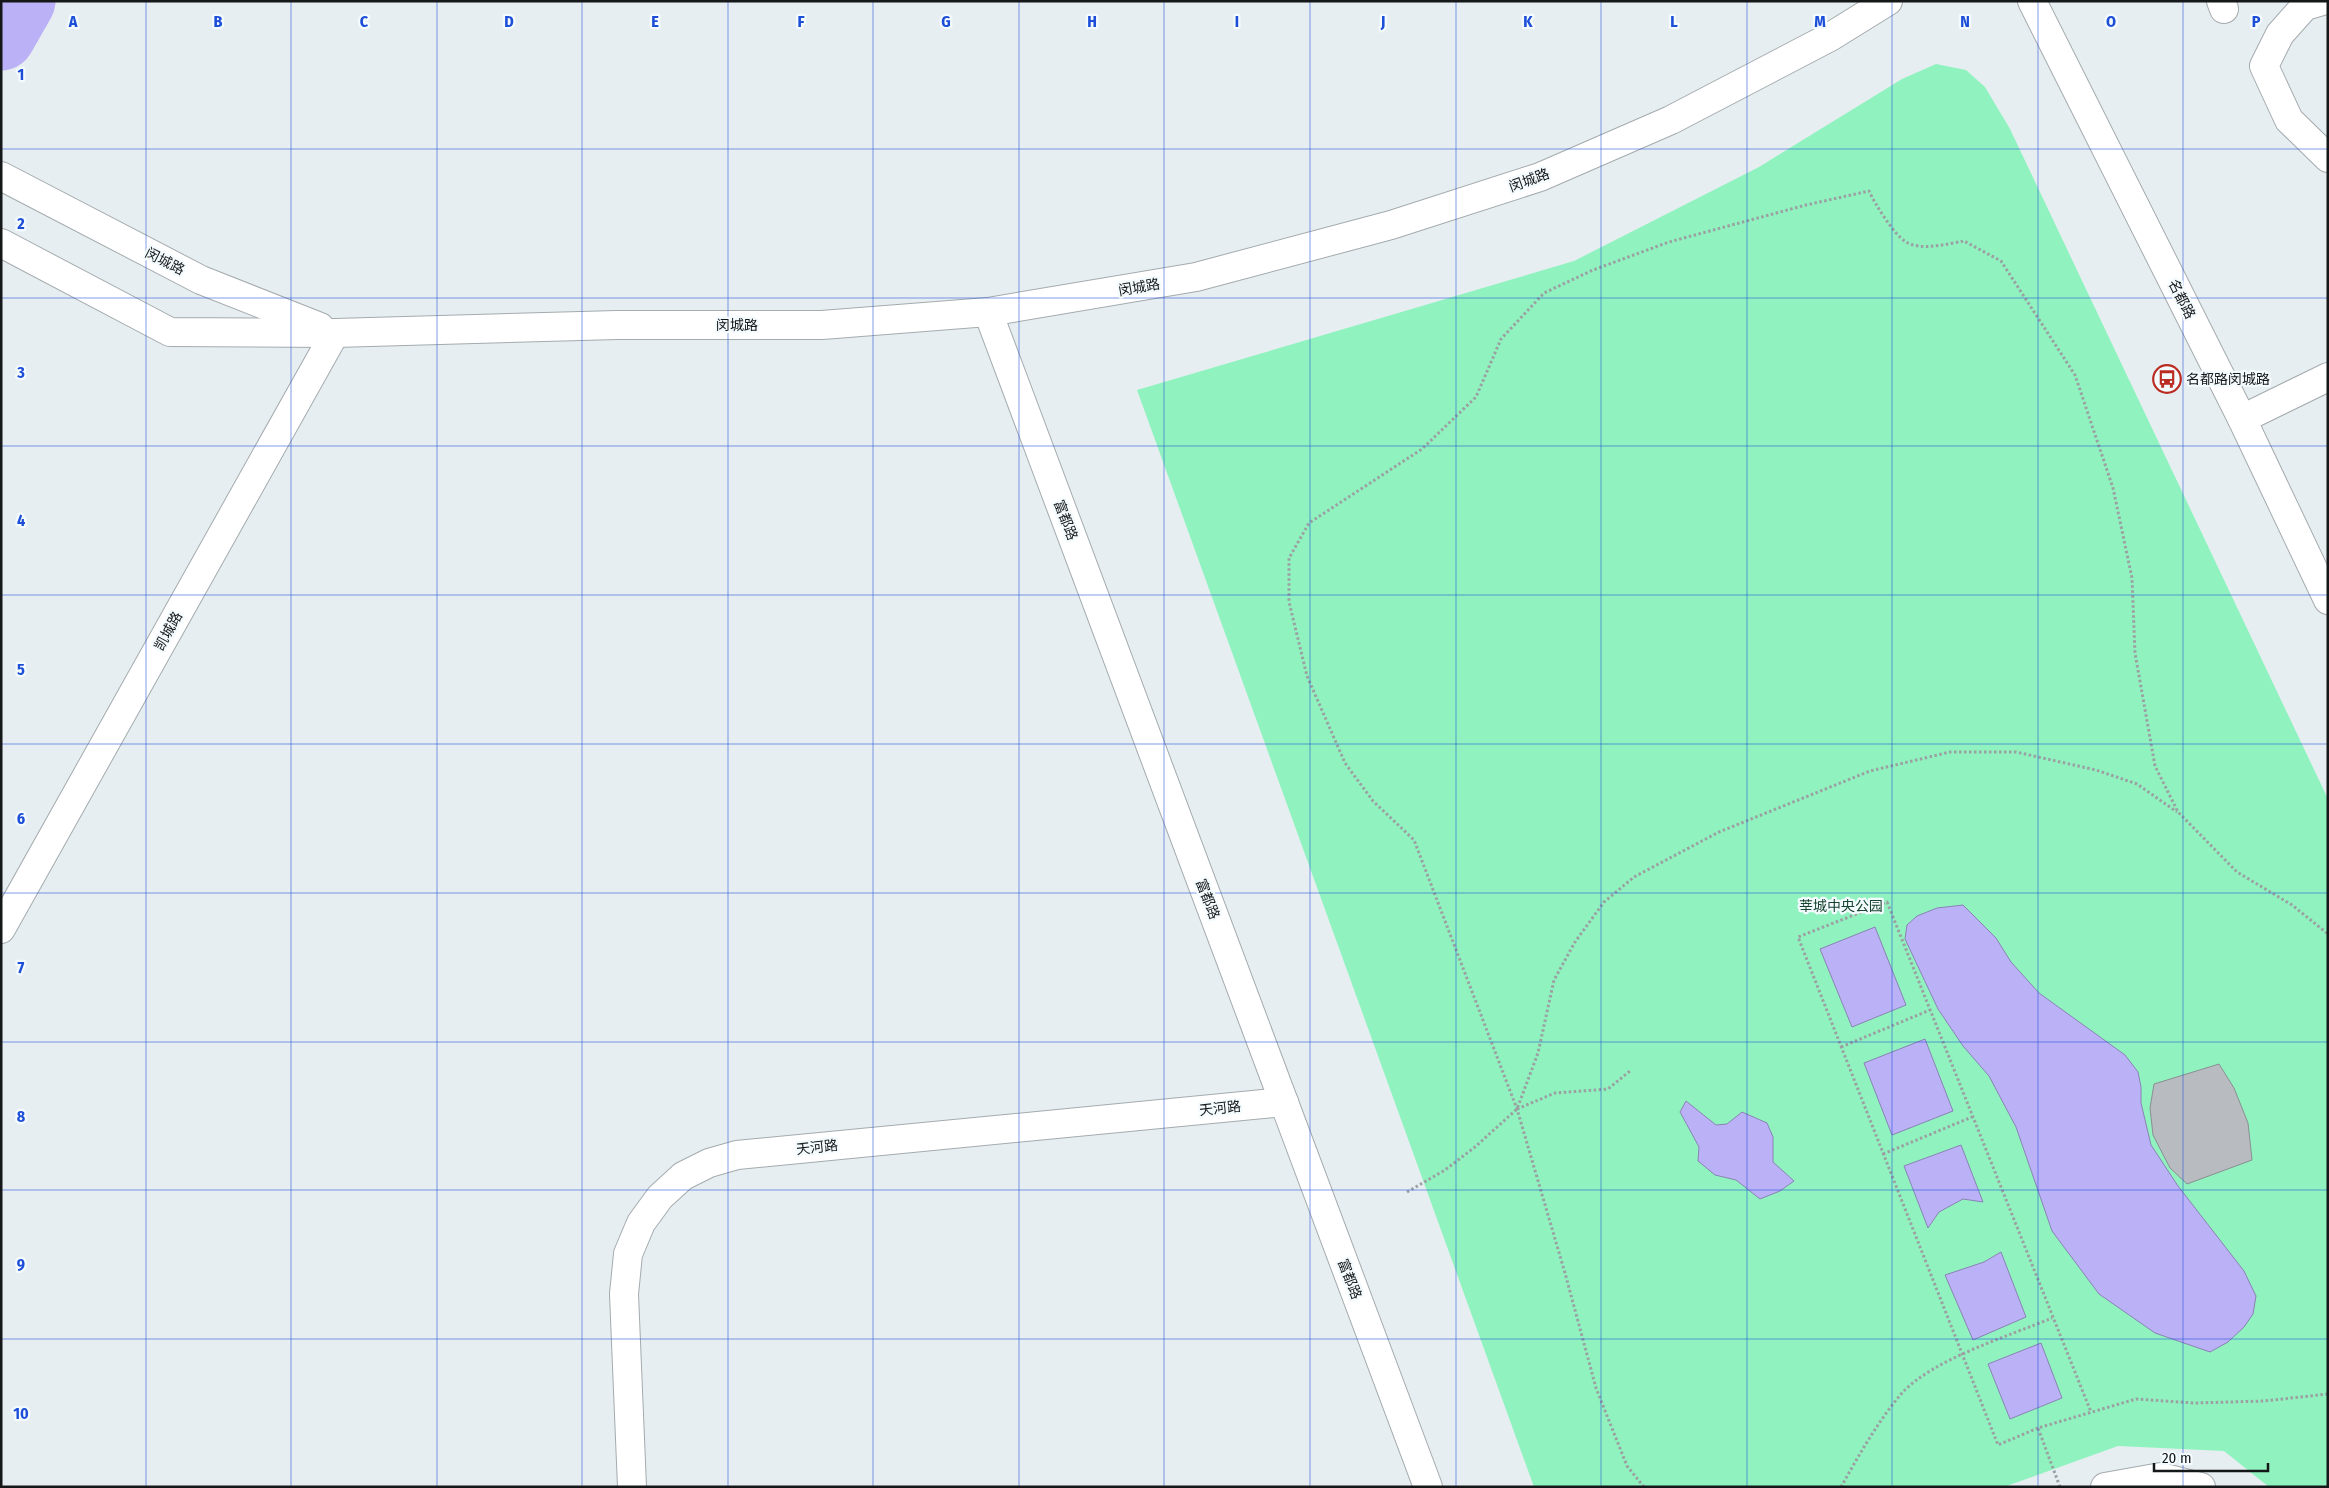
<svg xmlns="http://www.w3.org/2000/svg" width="2329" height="1488" font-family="'Fira Sans Condensed','Noto Sans SC',sans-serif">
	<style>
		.green { fill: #90f3bf }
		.water { fill: #bbb1f7; stroke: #8983b4 }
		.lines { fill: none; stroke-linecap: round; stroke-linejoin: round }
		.river { stroke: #bbb1f7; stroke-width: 69 }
		.building { fill: #b8bcc1; stroke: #8a8e93 }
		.minor-casing { stroke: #a4abae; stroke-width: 30 }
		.path { stroke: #9ba0a2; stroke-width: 3; stroke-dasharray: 2.5 2.5; stroke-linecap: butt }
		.minor { stroke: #fff; stroke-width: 28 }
		.grid { fill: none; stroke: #1d4ed8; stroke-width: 1; stroke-opacity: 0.55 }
		.labels { text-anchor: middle; stroke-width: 4.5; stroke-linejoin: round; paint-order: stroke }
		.street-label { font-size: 14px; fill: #151819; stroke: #f4fbfe }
		.poi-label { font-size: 14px; fill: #151819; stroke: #f4fbfe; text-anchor: start }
		.park-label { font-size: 14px; fill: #18442f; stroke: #f4fbfe }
		.grid-label { font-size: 16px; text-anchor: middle; font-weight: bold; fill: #1d4ed8; stroke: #f4fbfe; stroke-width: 4.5; stroke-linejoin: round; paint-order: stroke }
	</style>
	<rect width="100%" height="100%" fill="#e7eef1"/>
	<!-- green -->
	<path class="green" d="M 1936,64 L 1966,70 L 1985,87 L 2010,129 L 2328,799 L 2328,1487 L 2269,1487 L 2224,1451 L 2118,1446 L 2004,1487 L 1534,1487 L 1137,390 L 1574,261 L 1759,167 L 1902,79 Z"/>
	<!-- water -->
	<g class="water">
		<path d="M 1963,905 L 1996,938 L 2011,962 L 2039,993 L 2125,1055 L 2138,1072 L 2141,1087 L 2141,1103 L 2151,1145 L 2178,1186 L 2244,1271 L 2256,1296 L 2253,1314 L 2244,1327 L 2228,1342 L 2210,1352 L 2155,1333 L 2099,1294 L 2052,1231 L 2016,1127 L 1989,1076 L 1963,1046 L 1938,1009 L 1905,939 L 1907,925 L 1917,916 L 1937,908 Z"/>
		<path d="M 1875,927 L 1906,1005 L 1852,1027 L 1820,949 Z"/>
		<path d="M 1925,1039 L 1953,1111 L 1892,1135 L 1864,1063 Z"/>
		<path d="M 1686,1101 L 1716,1125 L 1727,1124 L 1742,1112 L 1767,1123 L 1773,1137 L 1773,1162 L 1794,1181 L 1780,1191 L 1760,1199 L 1736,1180 L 1715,1175 L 1698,1161 L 1699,1147 L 1680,1112 Z"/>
		<path d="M 1961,1145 L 1983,1202 L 1963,1199 L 1939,1212 L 1928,1228 L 1904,1166 Z"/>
		<path d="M 2001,1252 L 2026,1317 L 1973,1340 L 1945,1275 L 1984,1262 Z"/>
		<path d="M 2041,1343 L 2062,1398 L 2010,1419 L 1988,1364 Z"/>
	</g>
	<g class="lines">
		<!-- river -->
		<path class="river" d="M 1,36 L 21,1"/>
	</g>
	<!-- building -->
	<path class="building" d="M 2219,1064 L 2234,1088 L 2248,1123 L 2252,1160 L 2187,1184 L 2170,1168 L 2153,1135 L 2150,1108 L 2154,1084 Z"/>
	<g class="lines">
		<defs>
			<g id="minor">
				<path d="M 2032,1 L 2242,419 L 2328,600"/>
				<path d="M 2221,1 L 2224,9"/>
				<path d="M 2322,1 L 2305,6 L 2280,34 L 2264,66 L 2289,120 L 2328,158"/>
				<path d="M 1,176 L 201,280 L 320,327"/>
				<path d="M 1,243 L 170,332 L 335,333 L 617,325 L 822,325 L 988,312 L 1196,277 L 1391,225 L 1540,177 L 1671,120 L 1830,37 L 1888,1"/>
				<path d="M 988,312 L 1428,1487"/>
				<path d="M 2242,419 L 2328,377"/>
				<path d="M 1,929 L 335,333"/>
				<path d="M 632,1487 L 624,1294 L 628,1254 L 641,1223 L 660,1197 L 683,1176 L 709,1163 L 737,1155 L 1284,1102"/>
				<path d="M 2105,1487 L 2161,1477 L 2201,1487"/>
			</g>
		</defs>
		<!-- minor casing -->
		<use href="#minor" class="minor-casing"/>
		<!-- path -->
		<g class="path">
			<path d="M 1841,1047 L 1930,1010"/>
			<path d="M 1517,1109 L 1555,1093 L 1608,1089 L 1630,1071"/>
			<path d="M 1883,1154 L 1972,1117"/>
			<path d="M 1407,1192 L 1445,1170 L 1475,1147 L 1517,1109 L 1538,1053 L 1554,980 L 1575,942 L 1604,902 L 1634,877 L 1719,832 L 1870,771 L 1950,752 L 2016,752 L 2096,770 L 2137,784 L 2177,812"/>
			<path d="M 2038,1428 L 1998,1445 L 1798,937 L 1887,902 L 2091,1412"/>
			<path d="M 1644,1487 L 1627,1466 L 1596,1388 L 1565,1273 L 1517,1109 L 1414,840 L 1373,801 L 1345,763 L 1307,676 L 1289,602 L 1289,558 L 1309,523 L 1422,449 L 1476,397 L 1501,339 L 1544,293 L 1593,270 L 1669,242 L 1806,205 L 1869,191 C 1875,204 1894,235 1906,242 C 1921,251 1947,244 1964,241 L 2001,261 L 2075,375 L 2113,488 L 2132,578 L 2135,653 L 2155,766 L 2178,812 L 2237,872 L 2292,905 L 2328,934"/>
			<path d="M 1841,1487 C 1859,1455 1878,1421 1902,1393 C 1933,1359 2009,1336 2052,1318"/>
			<path d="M 2060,1487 L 2038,1428 L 2136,1399 L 2194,1403 L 2264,1401 L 2328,1394"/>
		</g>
		<!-- minor -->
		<use href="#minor" class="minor"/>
	</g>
	<!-- grid -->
	<path class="grid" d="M 146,1 L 146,1487M 291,1 L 291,1487M 437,1 L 437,1487M 582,1 L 582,1487M 728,1 L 728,1487M 873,1 L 873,1487M 1019,1 L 1019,1487M 1164,1 L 1164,1487M 1310,1 L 1310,1487M 1456,1 L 1456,1487M 1601,1 L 1601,1487M 1747,1 L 1747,1487M 1892,1 L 1892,1487M 2038,1 L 2038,1487M 2183,1 L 2183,1487M 1,149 L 2328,149M 1,298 L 2328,298M 1,446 L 2328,446M 1,595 L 2328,595M 1,744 L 2328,744M 1,893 L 2328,893M 1,1042 L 2328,1042M 1,1190 L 2328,1190M 1,1339 L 2328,1339"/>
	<!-- icons -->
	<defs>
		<symbol id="bus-ring" viewBox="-11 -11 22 22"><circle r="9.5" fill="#f4fbfe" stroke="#ba2c22" stroke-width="1.5"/><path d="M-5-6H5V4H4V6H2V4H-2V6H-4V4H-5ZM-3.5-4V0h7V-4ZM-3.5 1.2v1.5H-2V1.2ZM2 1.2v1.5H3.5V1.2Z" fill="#ba2c22"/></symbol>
	</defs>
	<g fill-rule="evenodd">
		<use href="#bus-ring" x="2151" y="363" width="32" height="32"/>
	</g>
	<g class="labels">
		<!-- street labels -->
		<g class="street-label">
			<text transform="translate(1529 180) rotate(-20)" y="5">闵城路</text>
			<text transform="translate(165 261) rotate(27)" y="5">闵城路</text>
			<text transform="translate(1139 287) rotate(-10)" y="5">闵城路</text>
			<text transform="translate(2182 299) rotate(63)" y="5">名都路</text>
			<text x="737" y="330">闵城路</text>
			<text transform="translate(1066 520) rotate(69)" y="5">富都路</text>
			<text transform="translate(168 631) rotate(-61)" y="5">凯城路</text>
			<text transform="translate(1208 899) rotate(69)" y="5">富都路</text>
			<text transform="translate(1220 1108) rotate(-6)" y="5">天河路</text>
			<text transform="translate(817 1147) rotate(-6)" y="5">天河路</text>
			<text transform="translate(1350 1279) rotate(69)" y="5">富都路</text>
		</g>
		<!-- poi labels -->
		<g class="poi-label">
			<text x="2186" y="384">名都路闵城路</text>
		</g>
		<!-- park labels -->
		<g class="park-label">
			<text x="1841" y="911">莘城中央公园</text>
		</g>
	</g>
	<g class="grid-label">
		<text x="73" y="27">A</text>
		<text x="218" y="27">B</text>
		<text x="364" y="27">C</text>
		<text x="509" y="27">D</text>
		<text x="655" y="27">E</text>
		<text x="801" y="27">F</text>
		<text x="946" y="27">G</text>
		<text x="1092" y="27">H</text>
		<text x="1237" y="27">I</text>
		<text x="1383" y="27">J</text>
		<text x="1528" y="27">K</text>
		<text x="1674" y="27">L</text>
		<text x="1820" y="27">M</text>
		<text x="1965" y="27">N</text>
		<text x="2111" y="27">O</text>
		<text x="2256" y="27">P</text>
		<text x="21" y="80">1</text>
		<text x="21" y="229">2</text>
		<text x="21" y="378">3</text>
		<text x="21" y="526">4</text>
		<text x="21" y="675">5</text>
		<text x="21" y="824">6</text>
		<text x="21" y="973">7</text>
		<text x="21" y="1122">8</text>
		<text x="21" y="1270">9</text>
		<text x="21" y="1419">10</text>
	</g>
	<!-- border -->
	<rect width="2329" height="1488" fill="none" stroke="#151819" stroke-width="5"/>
	<!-- scale -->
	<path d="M2154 1463v8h114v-8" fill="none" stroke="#151819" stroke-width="2.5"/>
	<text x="2162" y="1463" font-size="15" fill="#151819" stroke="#f4fbfe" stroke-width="4" paint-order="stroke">20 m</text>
</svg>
